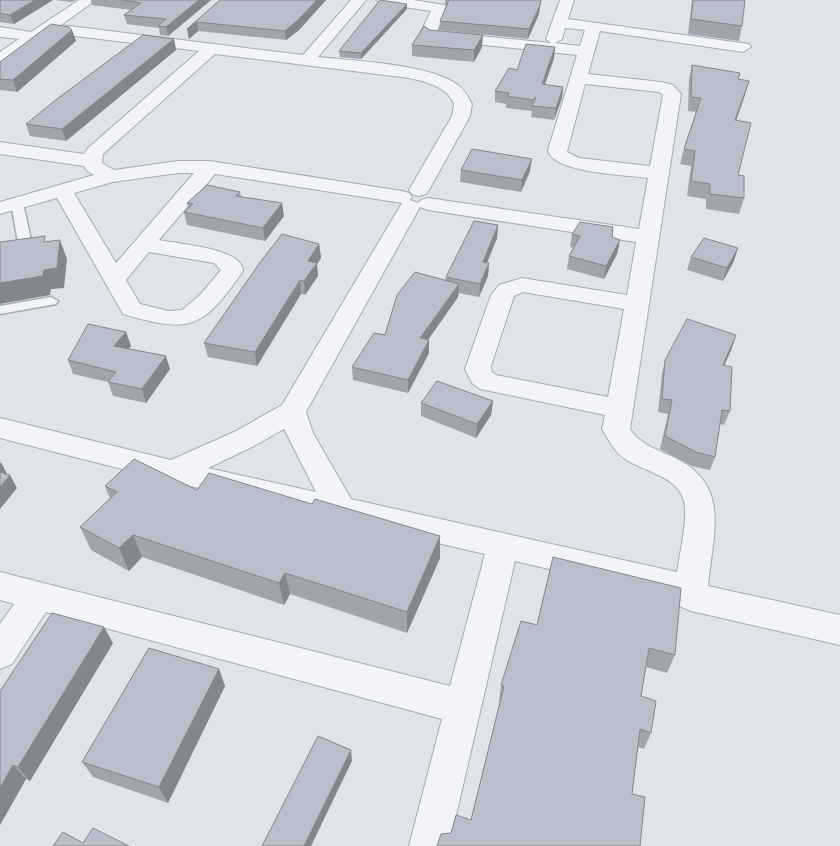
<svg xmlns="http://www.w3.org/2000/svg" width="840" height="846" viewBox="0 0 840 846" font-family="'Open Sans',sans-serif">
<rect width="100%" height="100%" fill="#e0e3ea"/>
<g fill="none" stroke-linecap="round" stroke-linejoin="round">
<defs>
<path id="service" d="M 17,199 L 23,203 L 34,254 L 27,258 L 20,254 L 11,203 Z
M 51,297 L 58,301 L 56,304 L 0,314 L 0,306 Z"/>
<path id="minor" d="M 79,0 L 96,0 L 61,25 L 303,55 L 351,0 L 366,0 L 318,57 C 355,61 430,64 458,85 C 465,90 468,97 472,104 L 470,116 L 429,190 L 426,194 L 419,196 L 412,194 L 409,190 L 452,116 L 454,104 C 447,86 426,82 409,78 L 215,54 L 103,154 L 102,163 L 114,170 L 178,161 L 210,161 L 402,191 L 409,193 L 412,197 L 410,200 L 418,203 L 421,200 L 428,198 L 639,229 L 648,178 C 627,175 552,173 548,150 L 577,55 L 430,39 L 421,32 L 431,11 L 383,4 L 376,0 L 413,0 L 445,5 L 447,8 L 437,31 L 439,32 L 551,43 L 546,39 L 560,0 L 574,0 L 568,19 L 749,44 L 751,47 L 743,52 L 600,31 L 588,74 L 661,82 L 673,85 L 681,94 L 630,429 C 639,443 655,449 671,456 C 732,483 713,532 708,586 L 840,615 L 840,645 L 691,611 L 667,601 L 660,595 L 515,561 L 449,846 L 409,846 L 442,719 L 46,612 L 12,664 L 0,669 L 0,624 L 14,604 L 0,600 L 0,572 L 450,686 L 485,554 L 173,482 L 0,438 L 0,418 L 171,460 L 234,432 L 282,405 L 402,203 L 215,174 L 159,240 C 177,244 243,248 243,271 C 203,329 190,334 123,314 L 57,198 L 0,214 L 0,202 L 94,175 L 87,171 L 84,166 L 0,154 L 0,142 L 84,154 L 88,148 L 199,51 L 50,33 L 6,62 L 0,64 L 0,52 L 19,39 L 0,37 L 0,27 L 31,32 ZM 565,28 L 585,30 L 580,46 L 555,43 L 562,39 ZM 585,84 L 659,92 L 663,95 L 650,166 L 579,158 L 567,152 ZM 178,173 L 194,173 L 116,263 L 74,193 L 113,182 ZM 420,207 L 428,210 L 636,242 L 627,295 L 522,278 L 499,285 L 491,295 L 465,369 L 472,383 L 480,389 L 605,415 L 602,429 C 609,440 614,452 625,459 C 646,473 683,477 685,507 C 686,528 680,552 677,572 L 351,499 L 313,433 L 306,412 ZM 149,252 L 214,263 L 221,270 L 200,295 L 182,310 L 168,311 L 140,304 L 126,280 ZM 523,292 L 624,309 L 608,397 L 496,375 L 492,372 L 491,366 L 514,296 ZM 284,429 L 316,492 L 208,468 L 254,446 Z"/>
</defs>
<use href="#service" stroke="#a5aab5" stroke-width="3"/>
<use href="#minor" stroke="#a5aab5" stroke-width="2"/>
<use href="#service" fill="#f3f4f8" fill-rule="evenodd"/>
<use href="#minor" fill="#f3f4f8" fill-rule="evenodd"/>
</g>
<path fill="#9fa4ae" d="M 0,0 L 53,0 L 14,24 L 0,22 Z
M 55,0 L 76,0 L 72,2 Z
M 91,0 L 211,0 L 168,36 L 160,35 L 159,28 L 127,24 L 124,15 L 131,10 L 92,5 Z
M 220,0 L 326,0 L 299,30 L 286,40 L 198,31 L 189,39 L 187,29 Z
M 445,0 L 541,0 L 539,14 L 528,39 L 439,30 L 440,21 L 446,5 L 445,3 Z
M 692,0 L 745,0 L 742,26 L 739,41 L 688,34 Z
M 407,9 L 361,59 L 340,57 L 339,51 Z
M 72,30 L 76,41 L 17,92 L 0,90 L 0,62 Z
M 430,30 L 482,47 L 474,62 L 412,56 L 412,45 Z
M 174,39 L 176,50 L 66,141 L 30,136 L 26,124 Z
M 555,47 L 554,58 L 545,85 L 563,87 L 562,98 L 554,120 L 531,117 L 532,111 L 506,108 L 506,104 L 495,102 L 495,91 L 517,70 Z
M 692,65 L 739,79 L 745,95 L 736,120 L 738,175 L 744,198 L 739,214 L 706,209 L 706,199 L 687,196 L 691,166 L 680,164 L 684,149 L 696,112 L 688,111 L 689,79 Z
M 461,170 L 530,171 L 521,192 L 460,182 Z
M 240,192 L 241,196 L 284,216 L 265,241 L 187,225 L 184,212 L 188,208 L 187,203 Z
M 498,225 L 497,238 L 487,263 L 489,263 L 488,276 L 479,297 L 459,293 L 458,297 L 428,340 L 429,353 L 408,393 L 353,380 L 352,367 L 385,335 L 445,280 L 446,277 Z
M 572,234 L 612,237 L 620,240 L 617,254 L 604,279 L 567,269 L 569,256 L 573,248 L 570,247 Z
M 319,244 L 321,258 L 317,264 L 318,276 L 305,295 L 301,294 L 257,366 L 208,357 L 204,343 Z
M 691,257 L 734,261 L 723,281 L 687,270 Z
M 126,332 L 131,346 L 128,349 L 170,369 L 146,403 L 113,396 L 108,382 L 73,374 L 68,360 Z
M 732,348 L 724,366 L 730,411 L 724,425 L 720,424 L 715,457 L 710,470 L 692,466 L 660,449 L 668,414 L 658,412 L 662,374 L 665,360 Z
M 493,401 L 491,415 L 476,438 L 421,416 L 421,403 Z
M 105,486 L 197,490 L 440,558 L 407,633 L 290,594 L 284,605 L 142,557 L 129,571 L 91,550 L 80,527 L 110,499 Z
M 553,557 L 675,655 L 667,673 L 646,667 L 641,696 L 651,733 L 644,749 L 638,747 L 632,794 L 451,833 L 471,820 L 500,702 L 499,702 L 501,685 L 537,625 Z
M 113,643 L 30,781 L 26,779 L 0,825 L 0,691 Z
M 219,669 L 225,686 L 168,803 L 93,777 L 82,762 Z"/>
<path fill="#82868d" d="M 35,0 L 53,0 L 14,24 L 10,15 Z
M 199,0 L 211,0 L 168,36 L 166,27 Z
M 317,0 L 326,0 L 299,30 L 286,40 L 285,31 Z
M 541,0 L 539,14 L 528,39 L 529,29 Z
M 407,4 L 407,9 L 361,59 L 361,53 Z
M 197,22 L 198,31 L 189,39 L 187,29 Z
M 72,30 L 76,41 L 17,92 L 13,80 Z
M 483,35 L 482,47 L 474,62 L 474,50 Z
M 174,39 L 176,50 L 66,141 L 62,129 Z
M 555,47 L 554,58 L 541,95 L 542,84 Z
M 749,81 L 745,95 L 731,135 L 735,120 Z
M 563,87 L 562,98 L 554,120 L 556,108 Z
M 532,159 L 530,171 L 521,192 L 522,180 Z
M 282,203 L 284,216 L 265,241 L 263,228 Z
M 498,225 L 497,238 L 482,275 L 483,262 Z
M 60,240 L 67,259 L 64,288 L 51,289 L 50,295 L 0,304 L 0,283 L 44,270 Z
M 620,240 L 617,254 L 604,279 L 606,266 Z
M 319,244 L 321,258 L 317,264 L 318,276 L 305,295 L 304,281 L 308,261 Z
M 738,248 L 734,261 L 723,281 L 727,268 Z
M 489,263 L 488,276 L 479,297 L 480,284 Z
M 300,280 L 301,294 L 257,366 L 255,352 Z
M 459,284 L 458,297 L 420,351 L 420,338 Z
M 126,332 L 131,346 L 119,359 L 114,346 Z
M 736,335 L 732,348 L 718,379 L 723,365 Z
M 429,340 L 429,353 L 408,393 L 408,380 Z
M 166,356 L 170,369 L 146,403 L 142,389 Z
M 493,401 L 491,415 L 476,438 L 477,424 Z
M 1,462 L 8,476 L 0,482 L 0,464 Z
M 10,475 L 17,488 L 0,509 L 0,487 Z
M 133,535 L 142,557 L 129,571 L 119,548 Z
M 440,536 L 440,558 L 407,633 L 407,612 Z
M 285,573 L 290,594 L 284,605 L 279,583 Z
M 104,627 L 113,643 L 30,781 L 18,767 Z
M 219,669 L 225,686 L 168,803 L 159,787 Z
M 351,750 L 352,761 L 311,846 L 304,846 Z
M 13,765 L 26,779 L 0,825 L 0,788 Z"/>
<path fill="#b9bfca" stroke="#82868d" d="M 0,0 L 35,0 L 10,15 L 0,13 Z
M 122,0 L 199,0 L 166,27 L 158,26 L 166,19 L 124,15 L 141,3 Z
M 220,0 L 317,0 L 298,20 L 285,31 L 197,22 L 187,29 Z
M 380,0 L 407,4 L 361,53 L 339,51 Z
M 449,0 L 541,0 L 540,5 L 529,29 L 440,21 Z
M 693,0 L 745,0 L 742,26 L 691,19 Z
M 51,24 L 69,27 L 72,30 L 13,80 L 0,79 L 0,62 Z
M 424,26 L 430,30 L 483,35 L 474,50 L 412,45 Z
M 143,35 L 174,39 L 62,129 L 26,124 L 57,99 Z
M 526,44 L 555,47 L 542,84 L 563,87 L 556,108 L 532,106 L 536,97 L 533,100 L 507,96 L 509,93 L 495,91 L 509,68 L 517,70 Z
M 692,65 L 740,73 L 738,79 L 749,81 L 735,120 L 751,123 L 738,175 L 744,176 L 744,198 L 710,194 L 710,184 L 691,181 L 695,151 L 684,149 L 701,98 L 691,97 Z
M 472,149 L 532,159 L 522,180 L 461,170 Z
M 207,185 L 240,192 L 236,196 L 282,203 L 263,228 L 184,212 L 193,204 L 187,203 Z
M 474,221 L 498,225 L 483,262 L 489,263 L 480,284 L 446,277 Z
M 580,222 L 613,227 L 612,237 L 620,240 L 606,266 L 569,256 L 580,236 L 572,234 Z
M 282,234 L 319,244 L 308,261 L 317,263 L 304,281 L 300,280 L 255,352 L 204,343 L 261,261 Z
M 45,236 L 44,242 L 60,240 L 57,268 L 44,270 L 43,276 L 0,283 L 0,242 Z
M 704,238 L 738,248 L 727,268 L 691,257 Z
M 415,272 L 459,284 L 420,338 L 429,340 L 408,380 L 352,367 L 374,333 L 385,335 L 397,295 Z
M 687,319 L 736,335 L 723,365 L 732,367 L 730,411 L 722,410 L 715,457 L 696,452 L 665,436 L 672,400 L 662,399 L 665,360 Z
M 88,324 L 126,332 L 114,346 L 166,356 L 142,389 L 108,382 L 116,372 L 68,360 Z
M 437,381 L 493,401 L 477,424 L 421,403 Z
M 134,459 L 197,490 L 209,473 L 312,504 L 315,499 L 440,536 L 407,612 L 285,573 L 279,583 L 133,535 L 119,548 L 80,527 L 117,492 L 105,486 Z
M 0,472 L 10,475 L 0,487 Z
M 553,557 L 681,588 L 675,655 L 649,648 L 641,696 L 656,701 L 651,733 L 640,729 L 632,794 L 645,797 L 640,846 L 437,846 L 441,834 L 451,833 L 456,815 L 471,820 L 504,686 L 501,685 L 521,621 L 537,625 Z
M 52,613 L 104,627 L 18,767 L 13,765 L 0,788 L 0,691 Z
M 149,648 L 219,669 L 159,787 L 82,762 Z
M 318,736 L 351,750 L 304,846 L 262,846 Z
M 93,828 L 129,846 L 53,846 L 63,832 L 83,843 Z"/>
</svg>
